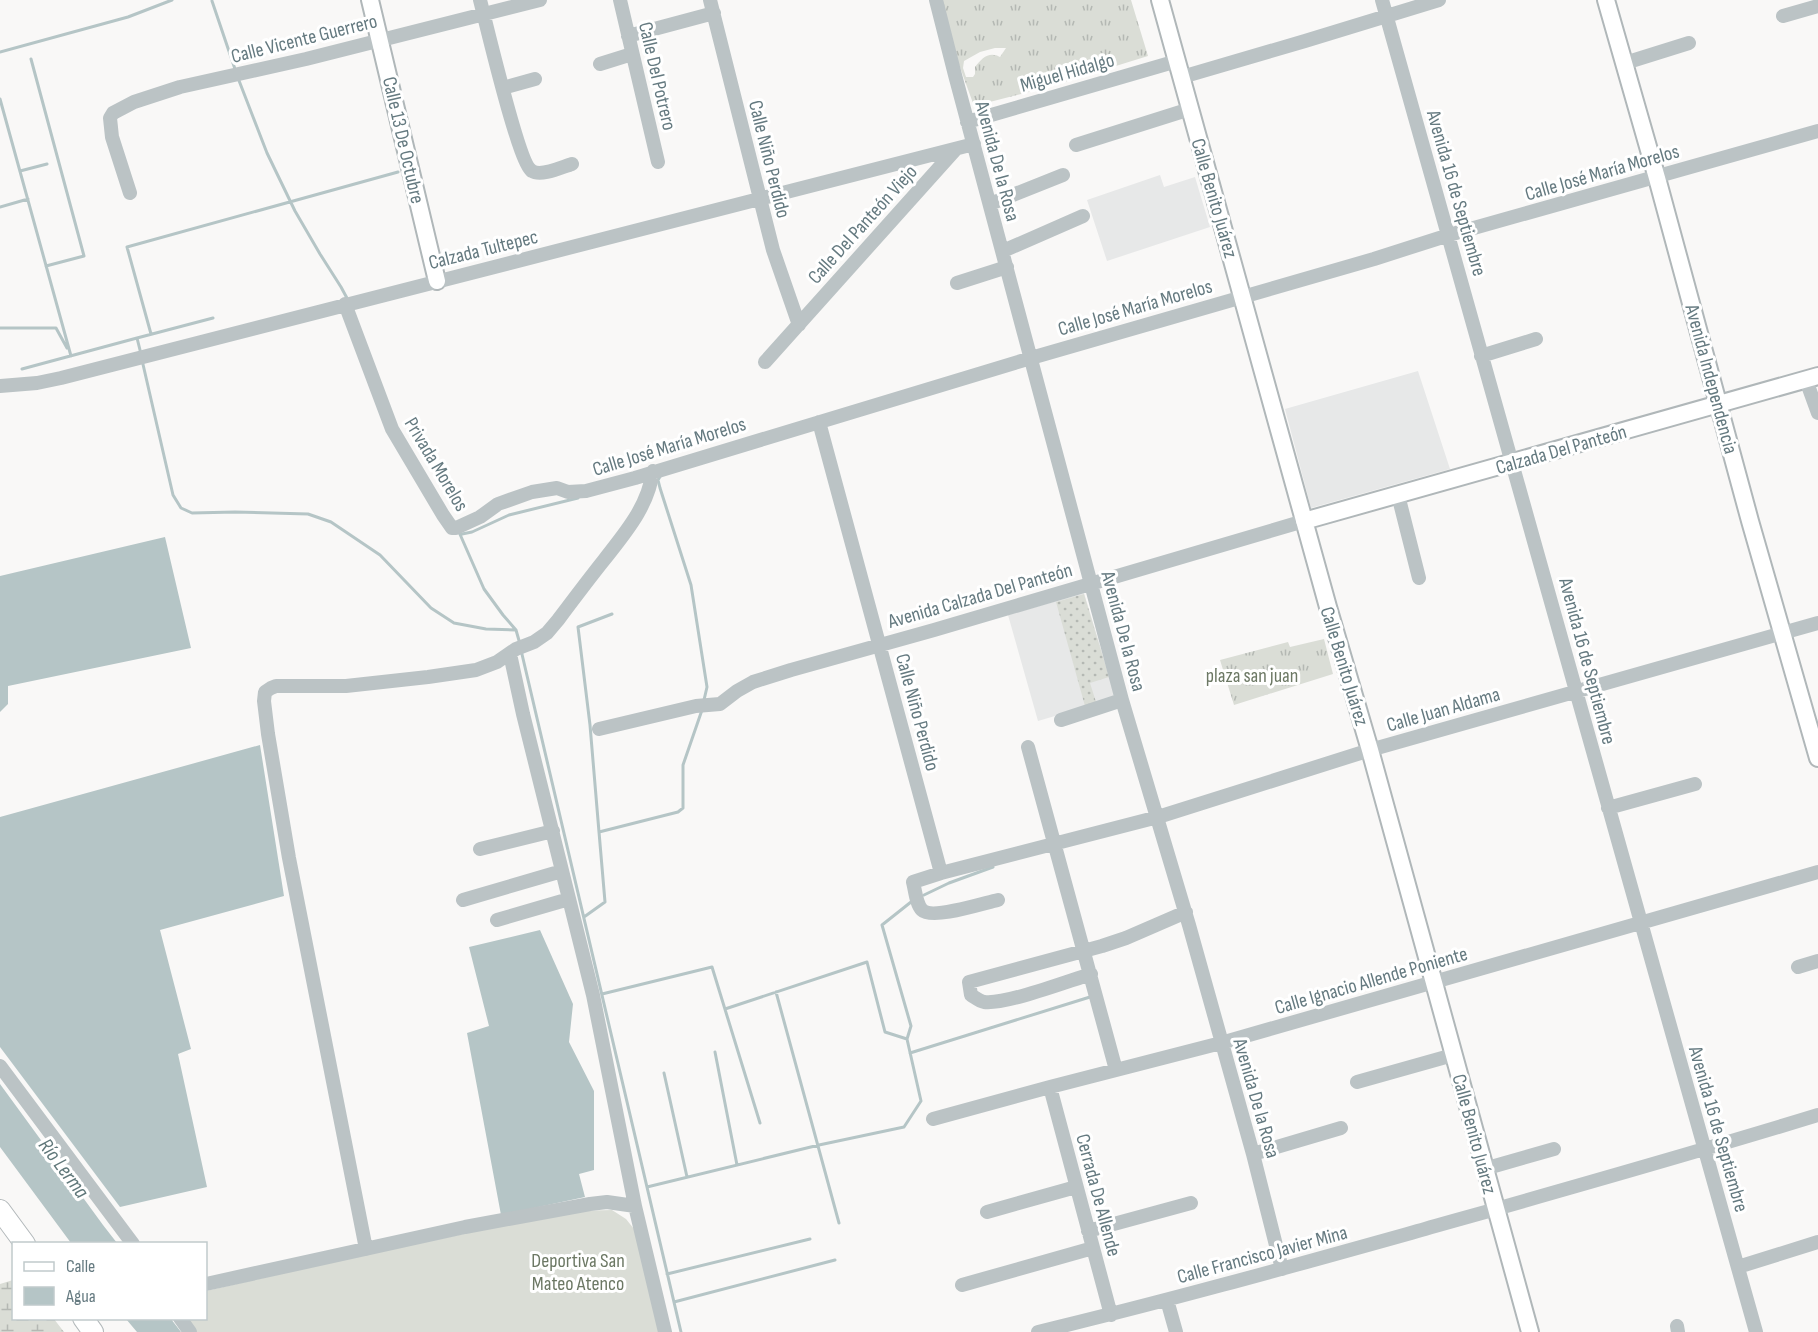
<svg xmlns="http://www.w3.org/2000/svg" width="1818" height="1332" viewBox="0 0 1818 1332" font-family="'Sofia Sans Condensed',sans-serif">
<defs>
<pattern id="grass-tufts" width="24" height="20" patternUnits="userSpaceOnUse" patternTransform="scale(1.5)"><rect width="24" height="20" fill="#daddd6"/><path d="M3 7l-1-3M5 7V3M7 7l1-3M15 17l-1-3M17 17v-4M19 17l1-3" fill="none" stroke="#b4b8b3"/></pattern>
<pattern id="wetland-marsh" width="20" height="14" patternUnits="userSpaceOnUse" patternTransform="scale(1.5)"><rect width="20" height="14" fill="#daddd6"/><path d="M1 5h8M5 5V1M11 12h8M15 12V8" fill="none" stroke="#b4b8b3"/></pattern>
<pattern id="garden-dots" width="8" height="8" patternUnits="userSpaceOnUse" patternTransform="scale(1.5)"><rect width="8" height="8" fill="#daddd6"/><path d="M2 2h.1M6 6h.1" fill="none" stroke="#b4b8b3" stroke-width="1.8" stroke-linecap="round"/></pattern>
</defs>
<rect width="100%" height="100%" fill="#f9f8f7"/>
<path fill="#e7e8e8" d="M 1160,175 L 1164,187 L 1195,177 L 1210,227 L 1107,261 L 1087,200 Z
M 1418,371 L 1450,469 L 1311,508 L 1285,409 Z
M 1084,593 L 1116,698 L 1038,721 L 1008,615 Z"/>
<path fill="url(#grass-tufts)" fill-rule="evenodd" d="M 942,0 L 1131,0 L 1148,56 L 1045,88 L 974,106 L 957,59 ZM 995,48 L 1006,48 L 1000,57 C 989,51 982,58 975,67 L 975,74 L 973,77 L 966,77 L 963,68 L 964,61 L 980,52 Z
M 1324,639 L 1333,674 L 1234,705 L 1220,660 L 1288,642 L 1290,647 Z"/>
<path fill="url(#wetland-marsh)" d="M 13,1280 L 14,1318 L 54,1319 L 64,1332 L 0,1332 L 0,1284 Z"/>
<path fill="url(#garden-dots)" d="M 1084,594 L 1109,677 L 1090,683 L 1096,702 L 1085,706 L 1056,602 Z"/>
<path fill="#daddd6" d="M 612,1210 L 626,1219 L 638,1234 L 660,1332 L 196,1332 L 186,1319 L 206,1318 L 206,1291 L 372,1253 L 574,1211 Z"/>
<path fill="#b5c5c6" d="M 165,537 L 191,648 L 8,686 L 8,704 L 0,712 L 0,576 Z
M 260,745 L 284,896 L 160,930 L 191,1049 L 178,1054 L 207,1187 L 120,1207 L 0,1047 L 0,817 Z
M 540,930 L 573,1004 L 569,1042 L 594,1091 L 594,1170 L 579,1174 L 585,1197 L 501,1215 L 467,1033 L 489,1026 L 469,947 Z
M 0,1084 L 103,1225 L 117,1243 L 71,1243 L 0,1147 Z
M 126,1319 L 171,1319 L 181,1332 L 137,1332 Z"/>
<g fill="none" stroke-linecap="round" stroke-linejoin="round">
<path stroke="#b5c5c6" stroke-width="3" d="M 212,1 L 236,72
M 0,52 L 128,17 L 172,0
M 31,59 L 84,256 L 46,266
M 238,78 L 267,153 L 295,211 L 320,254 L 341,287 L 348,300
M 0,99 L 71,356
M 20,171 L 47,164
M 0,207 L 28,199
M 0,328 L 56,328 L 67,348
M 151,334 L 127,247 L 398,172
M 137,338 L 213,318
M 142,360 L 173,495 L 181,508 L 192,513 L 235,512 L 308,514 L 331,522 L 380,555 L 431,608 L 454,623 L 486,629 L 516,630
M 22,369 L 137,338 L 141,354
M 661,475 L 658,480 L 660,488 L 691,585 L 707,687 L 704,700
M 459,532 L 484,589 L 503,615 L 516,630 L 520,644
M 462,534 L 472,532 L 509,515 L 578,498
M 521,650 L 681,1332
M 599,832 L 590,725 L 578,627 L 612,614
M 924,895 L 949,883 L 993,867
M 584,917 L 605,902 L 599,832 L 678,812 L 683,808 L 683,765 L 702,710
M 776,992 L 839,1223
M 602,994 L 712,967 L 760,1123
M 725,1009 L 867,962 L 885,1032 L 907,1039
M 715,1052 L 737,1165
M 910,1053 L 1090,997
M 664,1073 L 687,1177
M 647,1187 L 819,1145 L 904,1127 L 921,1101 L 907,1039 L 911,1026 L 882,925 L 911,902
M 667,1274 L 810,1239
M 674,1302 L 835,1260"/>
<defs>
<path id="major" d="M 370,0 L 437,281
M 1160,0 L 1328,607 L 1370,750 L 1530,1332
M 1606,0 L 1657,178 L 1750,521 L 1818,758
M 1304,521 L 1818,376"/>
<path id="highway" d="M 0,1210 L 25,1244
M 83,1318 L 93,1332"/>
</defs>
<use href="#major" stroke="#b0b7b9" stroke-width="20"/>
<use href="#highway" stroke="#b2b8ba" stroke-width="22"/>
<path stroke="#bbc3c5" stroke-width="14" d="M 480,0 C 486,23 519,164 532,171 C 541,177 562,167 572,164
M 620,0 L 658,162
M 710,0 L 773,250 L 799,325
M 936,0 L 955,75 L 1122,700 L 1189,925 L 1253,1154 L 1282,1269
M 1382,0 L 1756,1332
M 1783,16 L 1818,6
M 628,36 L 714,13
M 1625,63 L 1689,43
M 600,64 L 632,54
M 1182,77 L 1305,41 L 1439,0
M 503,88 L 535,79
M 967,122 L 1177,61
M 1076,145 L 1190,109
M 130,193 L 112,137 L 110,118 L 113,113 L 134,102 L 180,87 L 306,59 L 540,0
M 990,204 L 1063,175
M 1003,251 L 1083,216
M 957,283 L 1007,267
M 345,304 L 392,429 L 443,515 L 452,528 L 456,528 L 480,517 L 498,504 L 532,492 L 557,488 L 568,492 L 586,491 L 635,478 L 1031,358 L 1374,259 L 1449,235 L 1818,131
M 1481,356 L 1536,339
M 765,362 L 955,150
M 1806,380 L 1818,413
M 0,386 L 37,383 L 61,378 L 974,144
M 819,422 L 941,873
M 1398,495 L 1419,578
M 510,654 L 523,714 L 593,995 L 635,1206
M 1061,720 L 1122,700
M 599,729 L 696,706 L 720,704 L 737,691 L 753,682 L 791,670 L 934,630 L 1304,521
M 1028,747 L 1116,1070
M 1608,808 L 1695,784
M 480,849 L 553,831
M 463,900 L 562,871
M 998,900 C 984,903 932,920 922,910 C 916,904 915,889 913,882 L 941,873 L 1158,817 L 1370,750 L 1818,623
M 497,920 L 569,899
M 1798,967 L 1818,961
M 1091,974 C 1068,981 1005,1005 984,1002 C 979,1001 976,998 971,995 L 969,982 L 1102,946 L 1126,938 L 1186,912
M 0,1066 L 133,1244
M 1357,1082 L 1453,1055
M 1050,1087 L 1111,1315
M 933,1119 L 1050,1087 L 1221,1043 L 1818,872
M 1253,1154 L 1341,1128
M 1484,1169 L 1554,1149
M 987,1212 L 1076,1187
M 1088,1231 L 1191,1203
M 366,1249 L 289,858 L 268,734 L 264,701 L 265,692 L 271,688 L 276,686 L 346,686 L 428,677 L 476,670 L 497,662 L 516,649 L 534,642 L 547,633 L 558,620 C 573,600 588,580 604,560 C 625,533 648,507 653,471
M 1738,1267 L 1818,1242
M 206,1284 L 465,1227 L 590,1204 L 607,1202 L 635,1206 L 665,1332
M 962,1285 L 1093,1248
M 1167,1300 L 1176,1332
M 180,1318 L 190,1332
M 1677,1326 L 1678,1332
M 1038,1332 C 1168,1301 1296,1265 1425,1229 C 1556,1192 1688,1155 1818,1115"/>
<use href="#major" stroke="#fff" stroke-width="16"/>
<use href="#highway" stroke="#fff" stroke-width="20"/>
</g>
<g text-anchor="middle" stroke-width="6" stroke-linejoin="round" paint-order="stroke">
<g font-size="20" fill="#657a80" stroke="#fff">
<text transform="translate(304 38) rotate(-14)" y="7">Calle Vicente Guerrero</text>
<text transform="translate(1067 72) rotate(-16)" y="7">Miguel Hidalgo</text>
<text transform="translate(658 76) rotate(77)" y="7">Calle Del Potrero</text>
<text transform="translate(404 140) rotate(77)" y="7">Calle 13 De Octubre</text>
<text transform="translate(770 159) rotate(76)" y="7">Calle Niño Perdido</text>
<text transform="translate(998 161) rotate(75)" y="7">Avenida De la Rosa</text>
<text transform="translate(1602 172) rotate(-16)" y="7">Calle José María Morelos</text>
<text transform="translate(1457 193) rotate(74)" y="7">Avenida 16 de Septiembre</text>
<text transform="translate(1215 198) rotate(74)" y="7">Calle Benito Juárez</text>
<text transform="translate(862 224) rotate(-48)" y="7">Calle Del Panteón Viejo</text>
<text transform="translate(483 249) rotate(-14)" y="7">Calzada Tultepec</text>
<text transform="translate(1135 307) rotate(-16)" y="7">Calle José María Morelos</text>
<text transform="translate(1712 379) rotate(75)" y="7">Avenida Independencia</text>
<text transform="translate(669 446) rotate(-17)" y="7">Calle José María Morelos</text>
<text transform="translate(1561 449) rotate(-16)" y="7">Calzada Del Panteón</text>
<text transform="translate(437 464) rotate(59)" y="7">Privada Morelos</text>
<text transform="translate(980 595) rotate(-16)" y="7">Avenida Calzada Del Panteón</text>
<text transform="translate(1124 631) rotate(75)" y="7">Avenida De la Rosa</text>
<text transform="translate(1588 661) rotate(75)" y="7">Avenida 16 de Septiembre</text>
<text transform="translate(1345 666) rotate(73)" y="7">Calle Benito Juárez</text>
<text transform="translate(1443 709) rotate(-16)" y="7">Calle Juan Aldama</text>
<text transform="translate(918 712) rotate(75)" y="7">Calle Niño Perdido</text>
<text transform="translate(1371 980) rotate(-16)" y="7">Calle Ignacio Allende Poniente</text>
<text transform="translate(1257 1098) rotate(74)" y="7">Avenida De la Rosa</text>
<text transform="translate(1719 1129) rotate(74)" y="7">Avenida 16 de Septiembre</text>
<text transform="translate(1475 1134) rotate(75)" y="7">Calle Benito Juárez</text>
<text transform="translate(1099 1195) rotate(75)" y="7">Cerrada De Allende</text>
<text transform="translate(1262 1254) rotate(-15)" y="7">Calle Francisco Javier Mina</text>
</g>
<g font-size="20" fill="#6c7864" stroke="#fff">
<text x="1252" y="682">plaza san juan</text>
<text x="578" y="1267">Deportiva San<tspan x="578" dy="23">Mateo Atenco</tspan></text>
</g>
<g font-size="21" font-style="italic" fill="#60787a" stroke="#fff">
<text transform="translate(64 1168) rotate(53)" y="7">Río Lerma</text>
</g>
</g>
<rect x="12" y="1242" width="195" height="78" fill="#ffffff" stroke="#c1cacc" stroke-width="1.5"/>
<rect x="24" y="1262" width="30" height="9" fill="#ffffff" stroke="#c1cacc" stroke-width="1.5"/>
<text x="66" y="1272" font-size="18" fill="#657a80">Calle</text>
<rect x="24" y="1287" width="30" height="18" fill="#b5c5c6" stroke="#c1cacc" stroke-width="1.5"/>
<text x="66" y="1302" font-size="18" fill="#657a80">Agua</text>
</svg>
